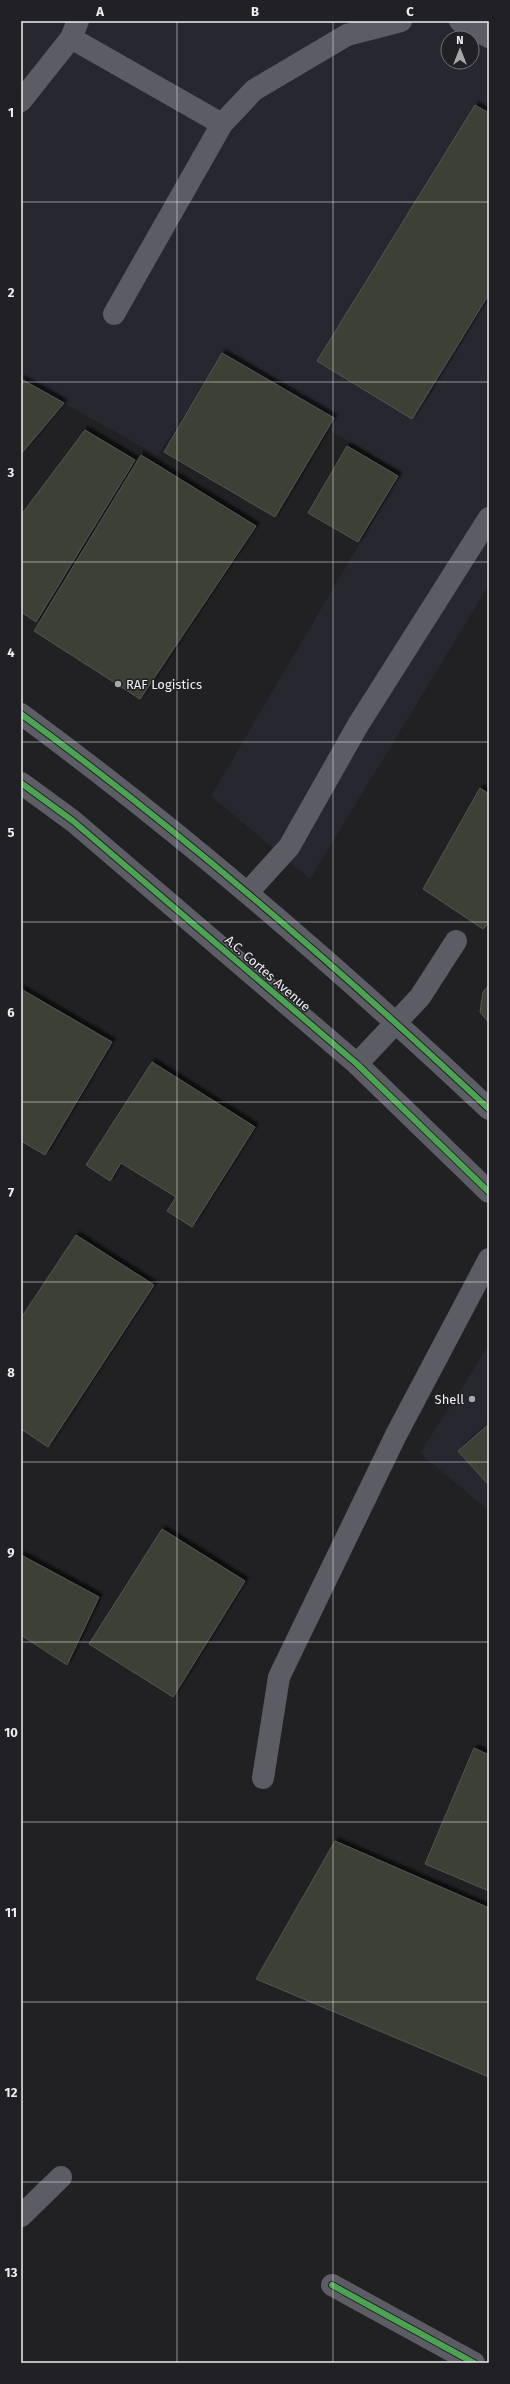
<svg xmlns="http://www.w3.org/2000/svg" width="510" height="2384" viewBox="0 0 510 2384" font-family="'Fira Sans',sans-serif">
<defs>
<filter id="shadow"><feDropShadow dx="3.5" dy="-3.5" stdDeviation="1" flood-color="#0009"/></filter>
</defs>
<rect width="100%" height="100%" fill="#212124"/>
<path fill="#272730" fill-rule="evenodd" d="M 21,21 L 489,21 L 489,585 L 310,879 L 211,796 L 401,473 L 217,362 L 158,456 L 21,379 ZM 448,38 L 472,38 L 472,62 L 448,62 Z
M 489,1345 L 489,1511 L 420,1453 Z"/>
<path fill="#3c4134" stroke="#545555" filter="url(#shadow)" d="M 475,105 L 489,113 L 489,294 L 412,419 L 317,361 Z
M 222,353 L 334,418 L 275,517 L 164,452 Z
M 21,379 L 64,403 L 21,454 Z
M 85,430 L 135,460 L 36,622 L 21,612 L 21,515 Z
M 347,446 L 398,476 L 358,542 L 308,513 Z
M 141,455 L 256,526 L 140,699 L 34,631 Z
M 480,788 L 489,794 L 489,923 L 483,929 L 423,889 Z
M 489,985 L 489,1023 L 480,1012 L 483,992 Z
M 21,989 L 112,1042 L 45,1155 L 21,1141 Z
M 152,1062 L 255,1127 L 192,1227 L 167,1211 L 176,1197 L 121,1163 L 110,1181 L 86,1165 Z
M 76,1235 L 154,1285 L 48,1447 L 21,1429 L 21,1318 Z
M 489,1424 L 489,1481 L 487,1483 L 458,1451 Z
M 162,1529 L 245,1581 L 173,1697 L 89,1644 Z
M 21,1555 L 99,1597 L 67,1665 L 21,1635 Z
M 474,1748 L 489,1755 L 489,1891 L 425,1864 Z
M 335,1841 L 489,1908 L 489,2077 L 256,1979 Z"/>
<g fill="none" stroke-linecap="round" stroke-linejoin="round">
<path stroke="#5c5c65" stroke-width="22" d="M 460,21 L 489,37
M 71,38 L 222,124
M 21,101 L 71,38 L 78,21
M 114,314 L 222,124 L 254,90 L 347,35 L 401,21
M 248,892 L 289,847 L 358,725 L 489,518
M 357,1064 L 420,997 L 456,941
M 263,1778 L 279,1677 L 396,1435 L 489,1259
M 21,2216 L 61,2177
M 332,2285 L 474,2363"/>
<path stroke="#5d5d66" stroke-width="22" d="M 21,714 C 186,835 340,969 489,1109
M 21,783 L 73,821 L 357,1064 L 489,1192"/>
<defs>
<path id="cycleway" d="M 21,714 C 186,835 340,969 489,1109
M 21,783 L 73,821 L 357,1064 L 489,1192
M 332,2285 L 474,2363"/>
</defs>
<use href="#cycleway" stroke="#202025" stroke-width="8"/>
<use href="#cycleway" stroke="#4ca352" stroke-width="6"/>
</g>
<path fill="none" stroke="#efeff2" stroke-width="1" stroke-opacity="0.55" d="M 177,21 L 177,2363M 333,21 L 333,2363M 21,202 L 489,202M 21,382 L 489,382M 21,562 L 489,562M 21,742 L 489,742M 21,922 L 489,922M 21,1102 L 489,1102M 21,1282 L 489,1282M 21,1462 L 489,1462M 21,1642 L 489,1642M 21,1822 L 489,1822M 21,2002 L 489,2002M 21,2182 L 489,2182"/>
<g fill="#a7a7aa" stroke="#202025" stroke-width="1.5">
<circle cx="118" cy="684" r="4"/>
<circle cx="472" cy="1399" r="4"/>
</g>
<g text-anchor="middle" stroke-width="3" stroke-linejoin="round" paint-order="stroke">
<g font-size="13" fill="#efeff2" stroke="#202025" text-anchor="start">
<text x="126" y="689">RAF Logistics</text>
<text x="464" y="1404" text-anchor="end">Shell</text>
</g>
<g font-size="13" fill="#efeff2" stroke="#202025">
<text transform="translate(268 973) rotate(41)" y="5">A.C. Cortes Avenue</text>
</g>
</g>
<rect width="510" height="2384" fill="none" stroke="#202025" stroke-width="44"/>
<g transform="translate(460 50)"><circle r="19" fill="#202025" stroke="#737377"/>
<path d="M0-3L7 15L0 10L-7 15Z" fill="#a7a7aa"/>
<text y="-6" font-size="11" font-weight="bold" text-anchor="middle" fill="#efeff2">N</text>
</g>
<rect x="22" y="22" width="466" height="2340" fill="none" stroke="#efeff2" stroke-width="1.5"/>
<g font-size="13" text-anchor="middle" font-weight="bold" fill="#efeff2">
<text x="100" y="16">A</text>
<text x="255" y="16">B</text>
<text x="410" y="16">C</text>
<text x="11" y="117">1</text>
<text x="11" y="297">2</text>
<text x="11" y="477">3</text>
<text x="11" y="657">4</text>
<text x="11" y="837">5</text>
<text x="11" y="1017">6</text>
<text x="11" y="1197">7</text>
<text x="11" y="1377">8</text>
<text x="11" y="1557">9</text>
<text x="11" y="1737">10</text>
<text x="11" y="1917">11</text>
<text x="11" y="2097">12</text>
<text x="11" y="2277">13</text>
</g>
</svg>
